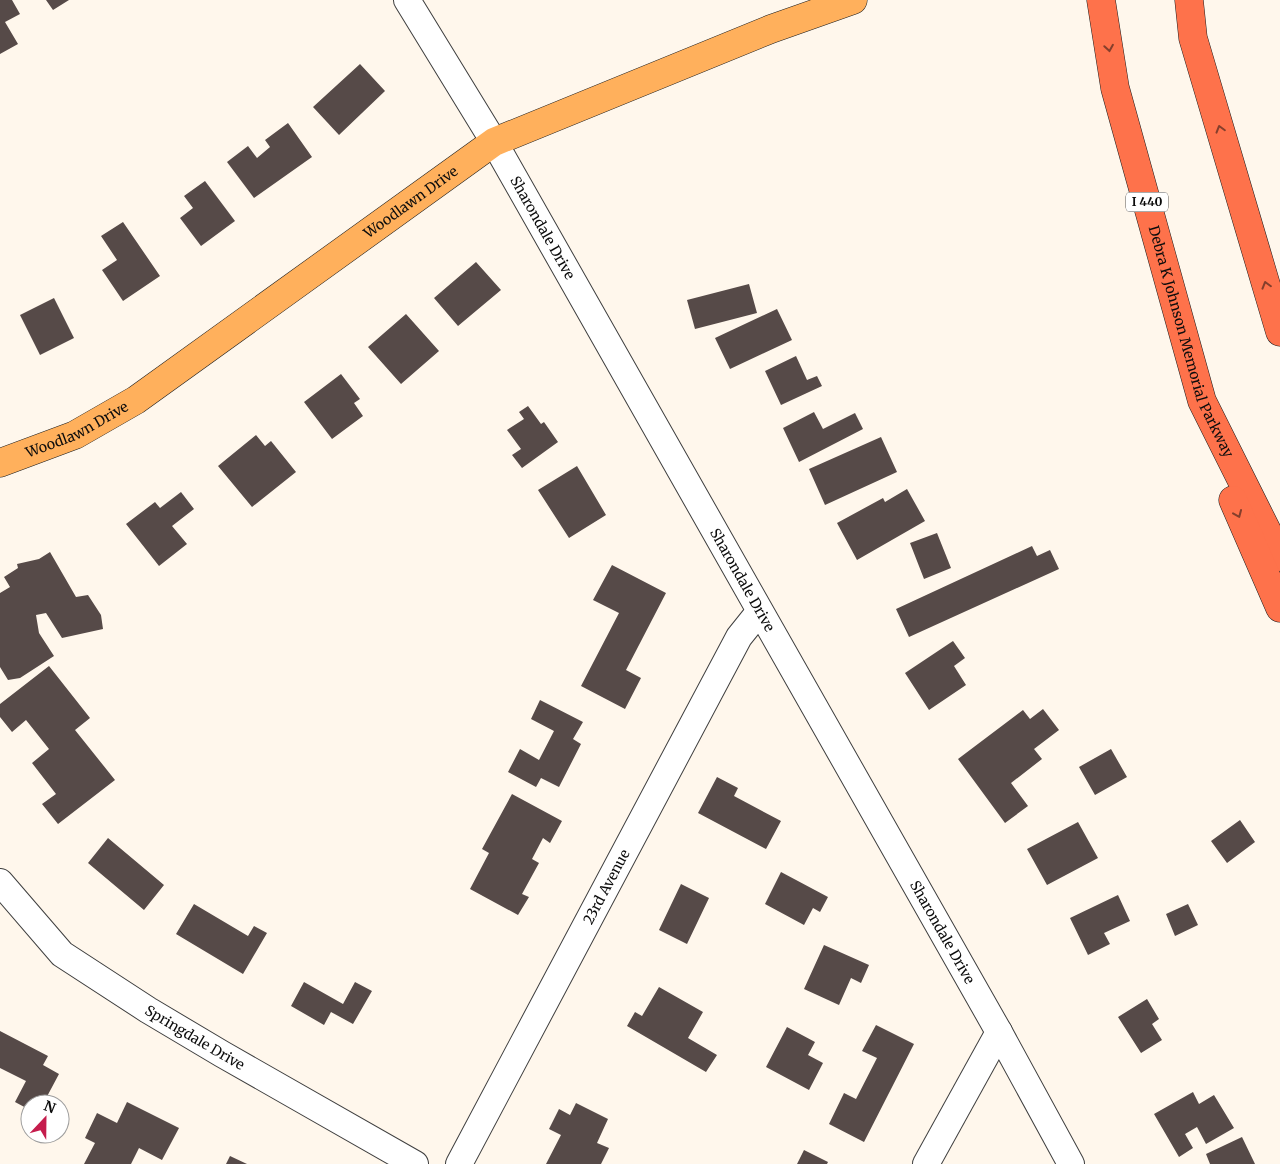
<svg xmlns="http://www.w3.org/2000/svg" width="1280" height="1164" viewBox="0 0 1280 1164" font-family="Merriweather,serif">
<rect width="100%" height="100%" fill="#fff7ec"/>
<path fill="#564a48" d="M 0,0 L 12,0 L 20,14 L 5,22 L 18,44 L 0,54 Z
M 46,0 L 69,0 L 53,10 Z
M 360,64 L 385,91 L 339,135 L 313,107 Z
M 288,123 L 312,157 L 254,198 L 227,162 L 248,146 L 257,158 L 270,147 L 265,140 Z
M 205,181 L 235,221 L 201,246 L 180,218 L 193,208 L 184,196 Z
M 123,222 L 160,276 L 123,301 L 102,270 L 117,260 L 101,236 Z
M 476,262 L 501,290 L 458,326 L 434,298 Z
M 749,284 L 757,313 L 695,329 L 687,300 Z
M 54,298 L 74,338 L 40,355 L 20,315 Z
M 777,309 L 792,340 L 730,369 L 715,338 Z
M 406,314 L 439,351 L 401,384 L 368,347 Z
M 796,356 L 807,380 L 817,376 L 822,386 L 781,405 L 765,371 Z
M 341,374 L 360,399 L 354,403 L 363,416 L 332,439 L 304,402 Z
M 528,406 L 541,424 L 544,422 L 558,442 L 522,468 L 512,455 L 521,449 L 507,430 L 524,419 L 519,412 Z
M 814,412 L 823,429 L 855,413 L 863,429 L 799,462 L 783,428 Z
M 256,435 L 265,446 L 271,441 L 296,472 L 252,507 L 218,466 Z
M 881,437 L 897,472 L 825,505 L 809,469 Z
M 577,466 L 606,515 L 569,538 L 538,490 Z
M 907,489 L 925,521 L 857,560 L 837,523 L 883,498 L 885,502 Z
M 181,492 L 194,509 L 172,526 L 187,544 L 159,566 L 126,524 L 155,502 L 160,508 Z
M 937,533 L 951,568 L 924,579 L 910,543 Z
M 1032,546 L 1037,556 L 1050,550 L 1059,569 L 909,637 L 896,609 Z
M 50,552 L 76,597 L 88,595 L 101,615 L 103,629 L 62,638 L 46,613 L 36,615 L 39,633 L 54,656 L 20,678 L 8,680 L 0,667 L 0,593 L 10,587 L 4,577 L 18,568 L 17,564 L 39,559 Z
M 612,565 L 666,593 L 626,670 L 641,678 L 625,709 L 581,686 L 619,613 L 593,600 Z
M 953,641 L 965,658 L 954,666 L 966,685 L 929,710 L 905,673 Z
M 49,666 L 90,718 L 75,730 L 115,780 L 58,824 L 42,804 L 56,794 L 32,763 L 49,749 L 26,720 L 12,732 L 0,717 L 0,704 Z
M 540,700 L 583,722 L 573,739 L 581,744 L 559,787 L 541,778 L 536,787 L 508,772 L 520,749 L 539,760 L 554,731 L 531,719 Z
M 1043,709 L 1059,730 L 1034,749 L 1042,759 L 1011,783 L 1028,806 L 1005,823 L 958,759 L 1023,710 L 1030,719 Z
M 1111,749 L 1127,777 L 1095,795 L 1079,767 Z
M 717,777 L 738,788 L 734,796 L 781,821 L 766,849 L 698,813 Z
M 512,794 L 562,821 L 550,843 L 543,838 L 532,859 L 539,863 L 522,894 L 529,897 L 518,915 L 470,889 L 489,853 L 482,849 Z
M 1240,820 L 1255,842 L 1227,863 L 1211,841 Z
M 1078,822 L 1098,858 L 1047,885 L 1027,849 Z
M 108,838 L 164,885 L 144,910 L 88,863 Z
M 781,872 L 828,897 L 820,912 L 813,908 L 804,925 L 765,904 Z
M 681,884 L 709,898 L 687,944 L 659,930 Z
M 1118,895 L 1130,921 L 1104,933 L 1110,944 L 1088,955 L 1070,918 Z
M 194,904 L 248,936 L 254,926 L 267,933 L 243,974 L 176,934 Z
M 1188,904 L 1198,925 L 1175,936 L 1166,914 Z
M 824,945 L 869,965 L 861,983 L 851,978 L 839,1005 L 804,989 Z
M 304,982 L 343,1004 L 355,982 L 372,991 L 353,1024 L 331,1012 L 324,1025 L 291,1006 Z
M 659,987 L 703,1012 L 688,1038 L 717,1055 L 706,1072 L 627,1026 L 635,1012 L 642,1016 Z
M 1147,999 L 1159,1019 L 1152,1024 L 1162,1040 L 1141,1053 L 1118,1017 Z
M 876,1025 L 914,1044 L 864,1142 L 829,1124 L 844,1093 L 856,1099 L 877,1058 L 862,1051 Z
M 787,1027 L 815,1042 L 808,1055 L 823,1063 L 809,1090 L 766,1067 Z
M 0,1031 L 48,1056 L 43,1065 L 59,1074 L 43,1104 L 30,1104 L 30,1110 L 15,1102 L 26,1081 L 0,1068 Z
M 1193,1092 L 1199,1104 L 1214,1095 L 1234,1128 L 1206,1144 L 1197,1127 L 1185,1134 L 1193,1148 L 1179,1157 L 1154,1114 Z
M 127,1102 L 179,1128 L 162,1160 L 139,1148 L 131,1164 L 84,1164 L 95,1143 L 85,1138 L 97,1113 L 117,1123 Z
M 576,1103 L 608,1119 L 597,1143 L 609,1148 L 601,1164 L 546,1164 L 561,1135 L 549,1129 L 559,1109 L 570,1115 Z
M 1242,1137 L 1255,1164 L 1210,1164 L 1206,1154 Z
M 804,1150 L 828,1162 L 827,1164 L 797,1164 Z
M 230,1156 L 247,1164 L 226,1164 Z"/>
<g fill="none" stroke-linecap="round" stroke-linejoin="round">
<defs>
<g id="minor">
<path id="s1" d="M 407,0 L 494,142 L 999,1032 L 1071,1164"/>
<path id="s2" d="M 0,882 L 62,954 L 148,1010 L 222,1054 L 415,1164"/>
<path id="s3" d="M 459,1164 L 739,637 L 759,612"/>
<path d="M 926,1164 L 999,1032"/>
</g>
<g id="major">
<path id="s4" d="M 0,463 L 75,435 L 136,400 L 494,142 L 771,29 L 853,0"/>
</g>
<g id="highway">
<path id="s5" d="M 1101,0 L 1115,88 L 1202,401 L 1280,557"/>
<path d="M 1189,0 L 1193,38 L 1280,332"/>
<path d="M 1233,500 L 1280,608"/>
</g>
</defs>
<use href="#minor" stroke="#3f3f3f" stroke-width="28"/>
<use href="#major" stroke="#1d1d1d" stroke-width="29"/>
<use href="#highway" stroke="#1d1d1d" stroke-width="29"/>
<use href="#minor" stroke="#fff" stroke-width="26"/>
<use href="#major" stroke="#ffb05c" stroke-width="28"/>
<use href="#highway" stroke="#fe724b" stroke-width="28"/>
</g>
<defs><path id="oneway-chevron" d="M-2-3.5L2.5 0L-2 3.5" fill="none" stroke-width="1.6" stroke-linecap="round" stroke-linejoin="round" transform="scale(1.25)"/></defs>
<g stroke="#853f2c">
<use href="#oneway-chevron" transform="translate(1109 48) rotate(81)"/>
<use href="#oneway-chevron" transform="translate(1220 129) rotate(-106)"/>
<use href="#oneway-chevron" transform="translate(1266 285) rotate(-106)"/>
<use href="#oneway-chevron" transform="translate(1238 514) rotate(67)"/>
</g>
<g text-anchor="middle" stroke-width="5" stroke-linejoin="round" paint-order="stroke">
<rect fill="#fff" stroke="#555" stroke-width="1" x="1126" y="192.5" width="42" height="19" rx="4"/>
<g font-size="12" font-weight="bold" fill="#0c0c0c">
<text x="1147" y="206">I 440</text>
</g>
<g font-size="14" fill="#0c0c0c" stroke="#fff">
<text dy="5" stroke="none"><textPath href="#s4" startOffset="489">Woodlawn Drive</textPath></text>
<text dy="5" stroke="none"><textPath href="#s1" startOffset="265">Sharondale Drive</textPath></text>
<text dy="5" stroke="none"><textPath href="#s5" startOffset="354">Debra K Johnson Memorial Parkway</textPath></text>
<text dy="5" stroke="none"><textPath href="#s4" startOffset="84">Woodlawn Drive</textPath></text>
<text dy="5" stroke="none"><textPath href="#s1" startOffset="670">Sharondale Drive</textPath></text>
<text dy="5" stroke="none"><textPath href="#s3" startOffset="314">23rd Avenue</textPath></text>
<text dy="5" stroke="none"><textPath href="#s1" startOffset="1075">Sharondale Drive</textPath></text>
<text dy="5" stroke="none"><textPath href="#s2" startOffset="252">Springdale Drive</textPath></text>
</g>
</g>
<g transform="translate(45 1119) rotate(22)"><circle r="24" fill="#ffffff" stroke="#9e9e9e"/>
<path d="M0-4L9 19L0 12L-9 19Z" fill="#c51c4c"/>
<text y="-8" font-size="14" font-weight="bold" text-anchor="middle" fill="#0c0c0c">N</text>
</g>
</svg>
